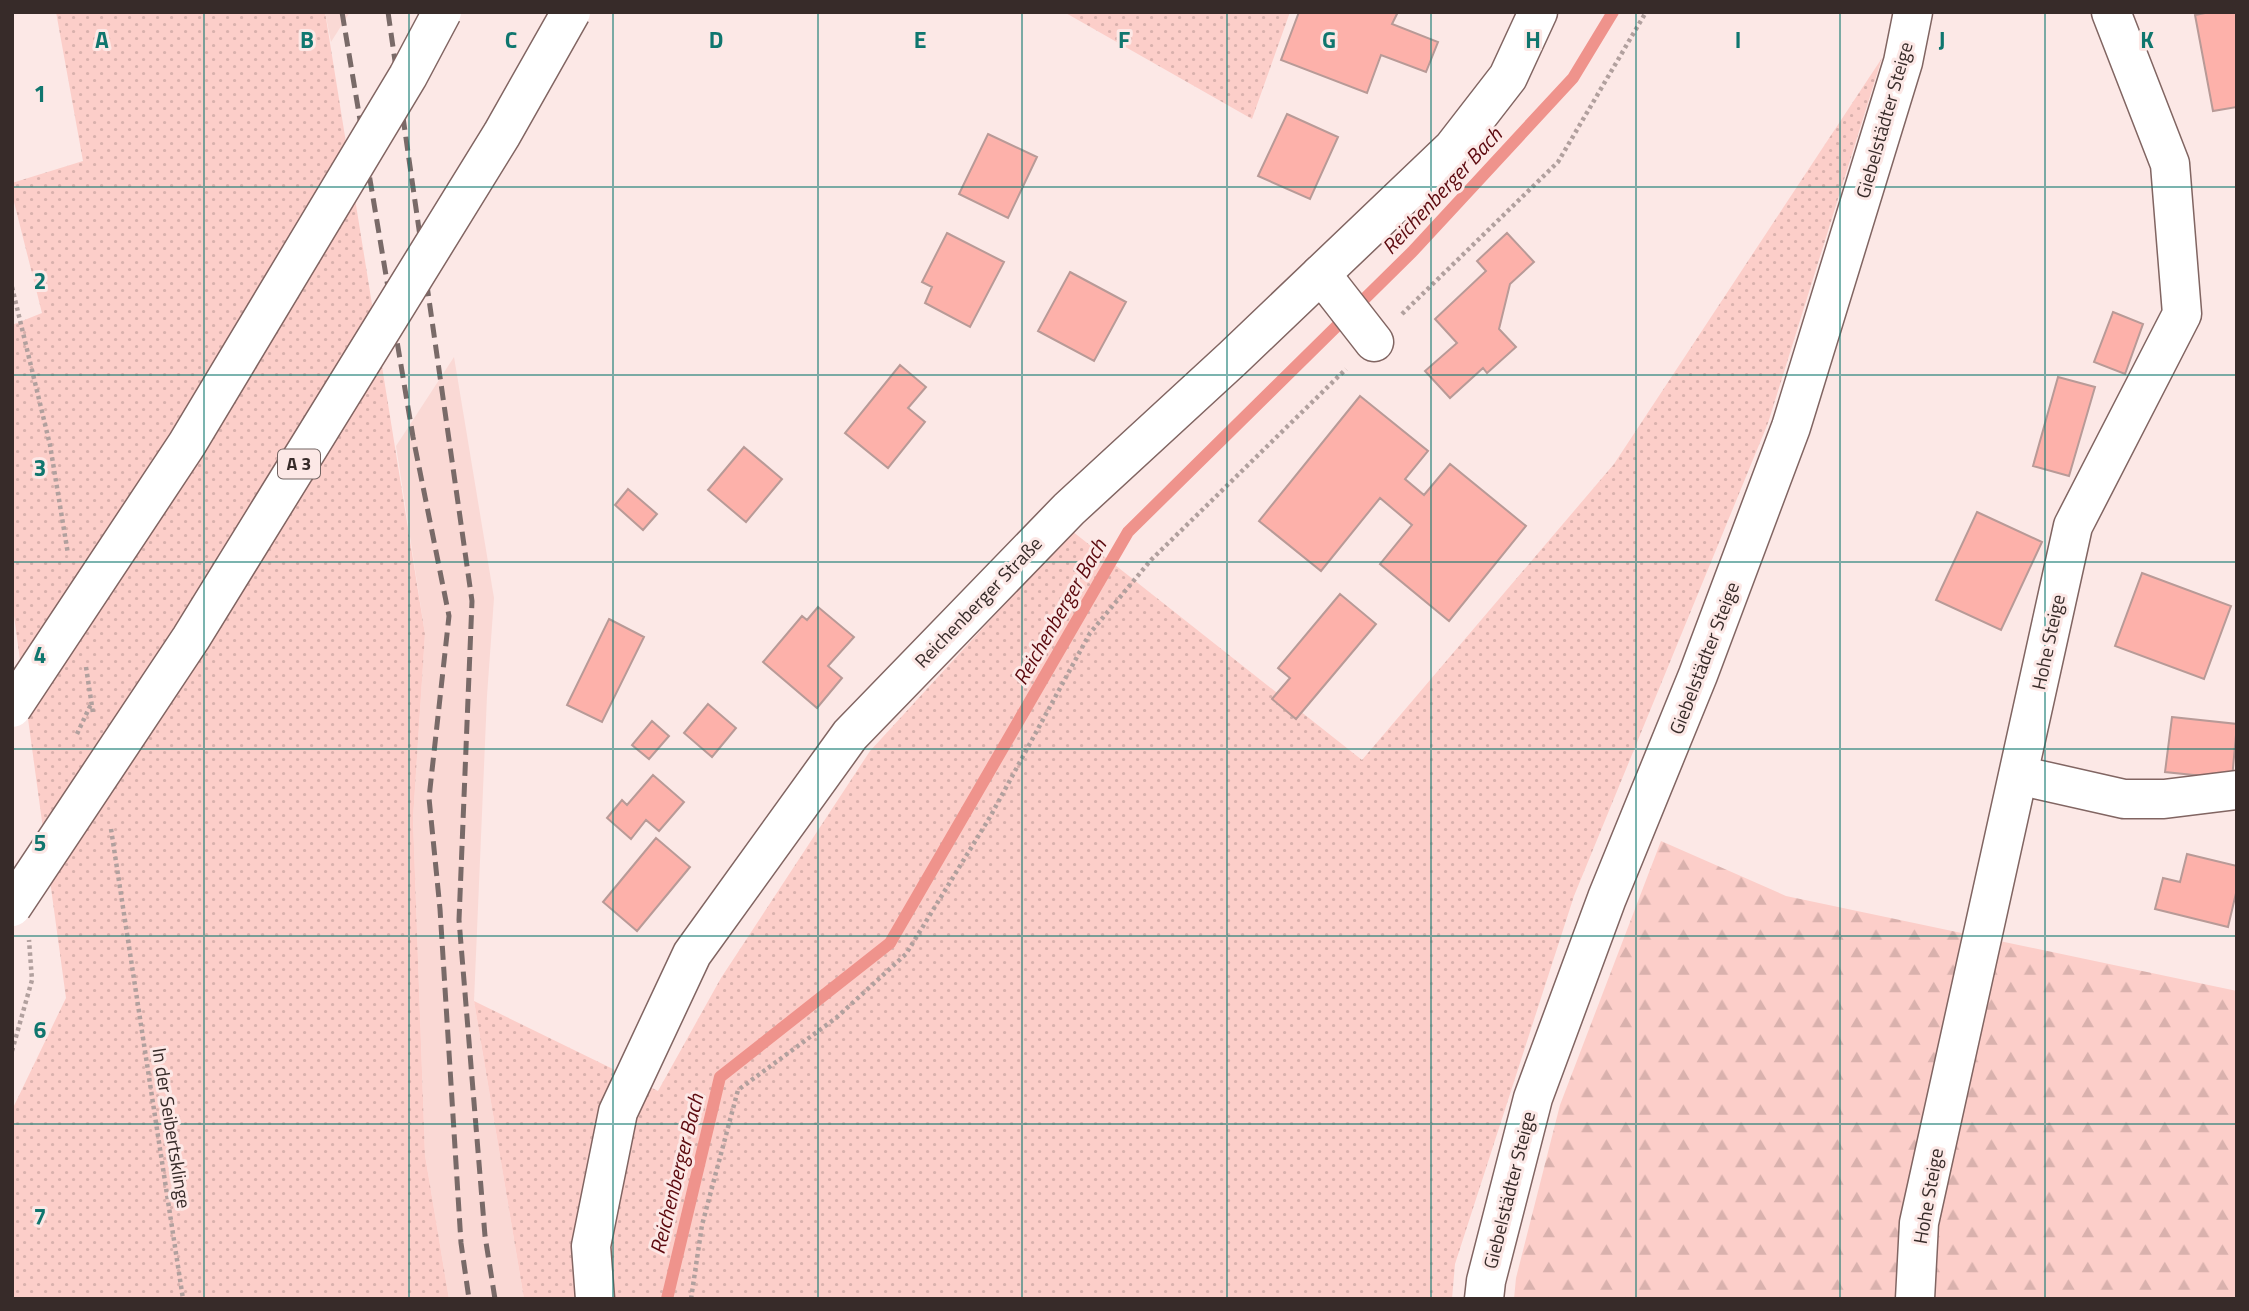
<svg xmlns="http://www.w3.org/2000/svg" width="2249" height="1311" viewBox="0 0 2249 1311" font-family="'Titillium Web',sans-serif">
<defs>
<pattern id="grass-dots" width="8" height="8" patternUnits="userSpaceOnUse" patternTransform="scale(1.75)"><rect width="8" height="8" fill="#fccec9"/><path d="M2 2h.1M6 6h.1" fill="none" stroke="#d9b1ad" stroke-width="1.8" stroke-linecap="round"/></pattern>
<pattern id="forest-firs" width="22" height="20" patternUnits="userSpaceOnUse" patternTransform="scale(1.75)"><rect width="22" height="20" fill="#fccec9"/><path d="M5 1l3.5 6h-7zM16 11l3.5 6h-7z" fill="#d9b1ad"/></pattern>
</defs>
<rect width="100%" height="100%" fill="#fce8e6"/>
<path fill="#fad9d5" d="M 325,12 L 350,12 L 331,42 Z
M 454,357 L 494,598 L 487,696 L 474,1001 L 524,1299 L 449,1299 L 425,1155 L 413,819 L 425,634 L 396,446 Z"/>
<path fill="url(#grass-dots)" d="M 56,12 L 325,12 L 425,634 L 413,819 L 425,1155 L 449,1299 L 12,1299 L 12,1110 L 66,998 L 12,601 L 12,325 L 42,313 L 12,194 L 12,183 L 83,161 Z
M 1064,12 L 1290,12 L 1252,119 Z
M 1882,58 L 1768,423 L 1574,896 L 1455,1264 L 1452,1299 L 524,1299 L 474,1001 L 658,1091 L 721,978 L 870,751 L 1072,531 L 1362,760 L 1614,464 Z"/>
<path fill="url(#forest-firs)" d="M 1661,841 L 1786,896 L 2237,991 L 2237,1299 L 1514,1299 L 1516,1278 L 1560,1105 Z"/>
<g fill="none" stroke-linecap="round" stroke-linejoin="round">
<path stroke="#ef938c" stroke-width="12" d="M 667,1299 L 720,1077 L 890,943 L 1128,532 L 1412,252 L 1573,78 L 1613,12"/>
</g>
<path fill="#fdb1aa" stroke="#b89a97" stroke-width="2" d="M 1299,12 L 1393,12 L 1397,14 L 1392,24 L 1438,42 L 1426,72 L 1381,55 L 1367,93 L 1281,60 Z
M 2210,12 L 2237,12 L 2237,107 L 2213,111 L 2195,15 Z
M 1287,114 L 1338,137 L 1310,199 L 1258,176 Z
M 988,134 L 1037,157 L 1008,218 L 959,194 Z
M 947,233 L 1004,262 L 970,327 L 925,303 L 932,287 L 922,282 Z
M 1507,233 L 1534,262 L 1510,284 L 1499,329 L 1516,347 L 1487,373 L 1483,368 L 1450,398 L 1425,371 L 1457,343 L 1435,319 L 1486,271 L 1477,261 Z
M 1070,272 L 1126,302 L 1094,361 L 1038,331 Z
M 2113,312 L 2143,324 L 2125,374 L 2094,362 Z
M 900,365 L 926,387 L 908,408 L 925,422 L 888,468 L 845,433 Z
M 2058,377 L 2095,387 L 2069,476 L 2033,466 Z
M 1360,396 L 1428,451 L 1405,479 L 1424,495 L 1450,464 L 1526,526 L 1449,621 L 1380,564 L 1412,525 L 1380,498 L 1321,571 L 1259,521 Z
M 744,447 L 782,479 L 746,522 L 708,490 Z
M 628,489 L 657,514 L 643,530 L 615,505 Z
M 1977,512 L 2042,542 L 2001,630 L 1936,600 Z
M 2142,573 L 2231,606 L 2204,679 L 2115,646 Z
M 1340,594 L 1376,624 L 1296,719 L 1272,699 L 1290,678 L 1278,668 Z
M 818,607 L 854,637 L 828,666 L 842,678 L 817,708 L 763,662 L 802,616 L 807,620 Z
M 609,619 L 644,637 L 602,722 L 567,705 Z
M 708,704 L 736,728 L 712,757 L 684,733 Z
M 2172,717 L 2237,724 L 2232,779 L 2165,772 Z
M 652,721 L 669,736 L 649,759 L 632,745 Z
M 653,775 L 684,802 L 659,831 L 646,820 L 631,839 L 607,818 L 622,800 L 627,805 Z
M 656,838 L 690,867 L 637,931 L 603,902 Z
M 2187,854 L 2237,866 L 2237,889 L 2228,927 L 2155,909 L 2163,878 L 2180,882 Z"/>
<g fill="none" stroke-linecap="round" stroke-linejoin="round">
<defs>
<path id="minor" d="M 1321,274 L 1374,342
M 2018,775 L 2124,799 L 2164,799 L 2237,790
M 1915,1299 L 1919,1223 L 2073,526 L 2182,314 L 2170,164 L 2111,12"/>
<path id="major" d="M 595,1299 L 591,1246 L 618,1112 L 692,954 L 850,735 L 1069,509 L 1233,358 L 1453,148 L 1508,77 L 1538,12
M 1484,1299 L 1486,1281 L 1533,1098 L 1607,898 L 1698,675 L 1791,427 L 1903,62 L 1913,12"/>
</defs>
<use href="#minor" stroke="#816562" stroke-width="41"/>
<use href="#major" stroke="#816562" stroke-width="41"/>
<path stroke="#b1a09e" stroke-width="4.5" stroke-dasharray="3.5 3.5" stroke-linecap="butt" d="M 12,287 L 50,445 L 68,554
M 1402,314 L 1558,162 L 1646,12
M 86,667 L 93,713
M 77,734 L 91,704
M 111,829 L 183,1299
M 12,1051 L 32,980 L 29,940
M 691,1299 L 702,1225 L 738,1090 L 836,1018 L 906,954 L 990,817 L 1090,633 L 1151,560 L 1346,369"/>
<use href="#minor" stroke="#fff" stroke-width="38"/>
<use href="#major" stroke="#fff" stroke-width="38"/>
<path stroke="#796a68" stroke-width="5" stroke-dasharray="14 7" stroke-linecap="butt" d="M 342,12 L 413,437 L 449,616 L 429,798 L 440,909 L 461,1243 L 469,1299
M 388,12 L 472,601 L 459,920 L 485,1236 L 495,1299"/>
<defs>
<path id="highway-bridge" d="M 12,708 L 187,444 L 408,76 L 442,12
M 12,907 L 191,638 L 502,134 L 571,12"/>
</defs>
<use href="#highway-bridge" stroke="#816562" stroke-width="41" stroke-linecap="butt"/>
<use href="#highway-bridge" stroke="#fff" stroke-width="38"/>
</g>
<path fill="none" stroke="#0f766e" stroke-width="2" stroke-opacity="0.55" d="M 204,12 L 204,1299M 409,12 L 409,1299M 613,12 L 613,1299M 818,12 L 818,1299M 1022,12 L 1022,1299M 1227,12 L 1227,1299M 1431,12 L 1431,1299M 1636,12 L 1636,1299M 1840,12 L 1840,1299M 2045,12 L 2045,1299M 12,187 L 2237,187M 12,375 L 2237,375M 12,562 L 2237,562M 12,749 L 2237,749M 12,936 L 2237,936M 12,1124 L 2237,1124"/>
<g text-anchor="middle" stroke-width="6" stroke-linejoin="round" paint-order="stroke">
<rect fill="#fce8e6" stroke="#726462" stroke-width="2" x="278" y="449.5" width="42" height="29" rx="5"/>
<g font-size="18" font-weight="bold" fill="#372b29">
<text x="299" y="470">A 3</text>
</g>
<g font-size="19" fill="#372b29" stroke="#fce8e6">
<text transform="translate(1884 120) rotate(-74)" y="7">Giebelstädter Steige</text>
<text transform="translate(978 602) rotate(-46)" y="7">Reichenberger Straße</text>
<text transform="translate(2048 642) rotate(-78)" y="7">Hohe Steige</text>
<text transform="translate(1704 658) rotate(-69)" y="7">Giebelstädter Steige</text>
<text transform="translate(172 1128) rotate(81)" y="7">In der Seibertsklinge</text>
<text transform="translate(1509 1190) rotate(-76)" y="7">Giebelstädter Steige</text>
<text transform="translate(1928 1196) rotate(-80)" y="7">Hohe Steige</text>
</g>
<g font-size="21" font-style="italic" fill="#5c090e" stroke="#fce8e6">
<text transform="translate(1442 191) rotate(-47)" y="7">Reichenberger Bach</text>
<text transform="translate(1060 612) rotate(-60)" y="7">Reichenberger Bach</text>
<text transform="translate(677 1174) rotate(-76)" y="7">Reichenberger Bach</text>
</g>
</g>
<g font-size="23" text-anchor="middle" font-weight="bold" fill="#0f766e" stroke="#fce8e6" stroke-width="6" stroke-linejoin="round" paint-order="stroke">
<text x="102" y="48">A</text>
<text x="307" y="48">B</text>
<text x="511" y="48">C</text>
<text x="716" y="48">D</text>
<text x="920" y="48">E</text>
<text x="1124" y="48">F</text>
<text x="1329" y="48">G</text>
<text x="1533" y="48">H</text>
<text x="1738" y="48">I</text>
<text x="1942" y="48">J</text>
<text x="2147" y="48">K</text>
<text x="40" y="102">1</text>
<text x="40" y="289">2</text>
<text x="40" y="476">3</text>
<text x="40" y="663">4</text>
<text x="40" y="851">5</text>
<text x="40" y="1038">6</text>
<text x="40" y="1225">7</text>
</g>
<rect width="2249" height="1311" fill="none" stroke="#372b29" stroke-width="28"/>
</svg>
